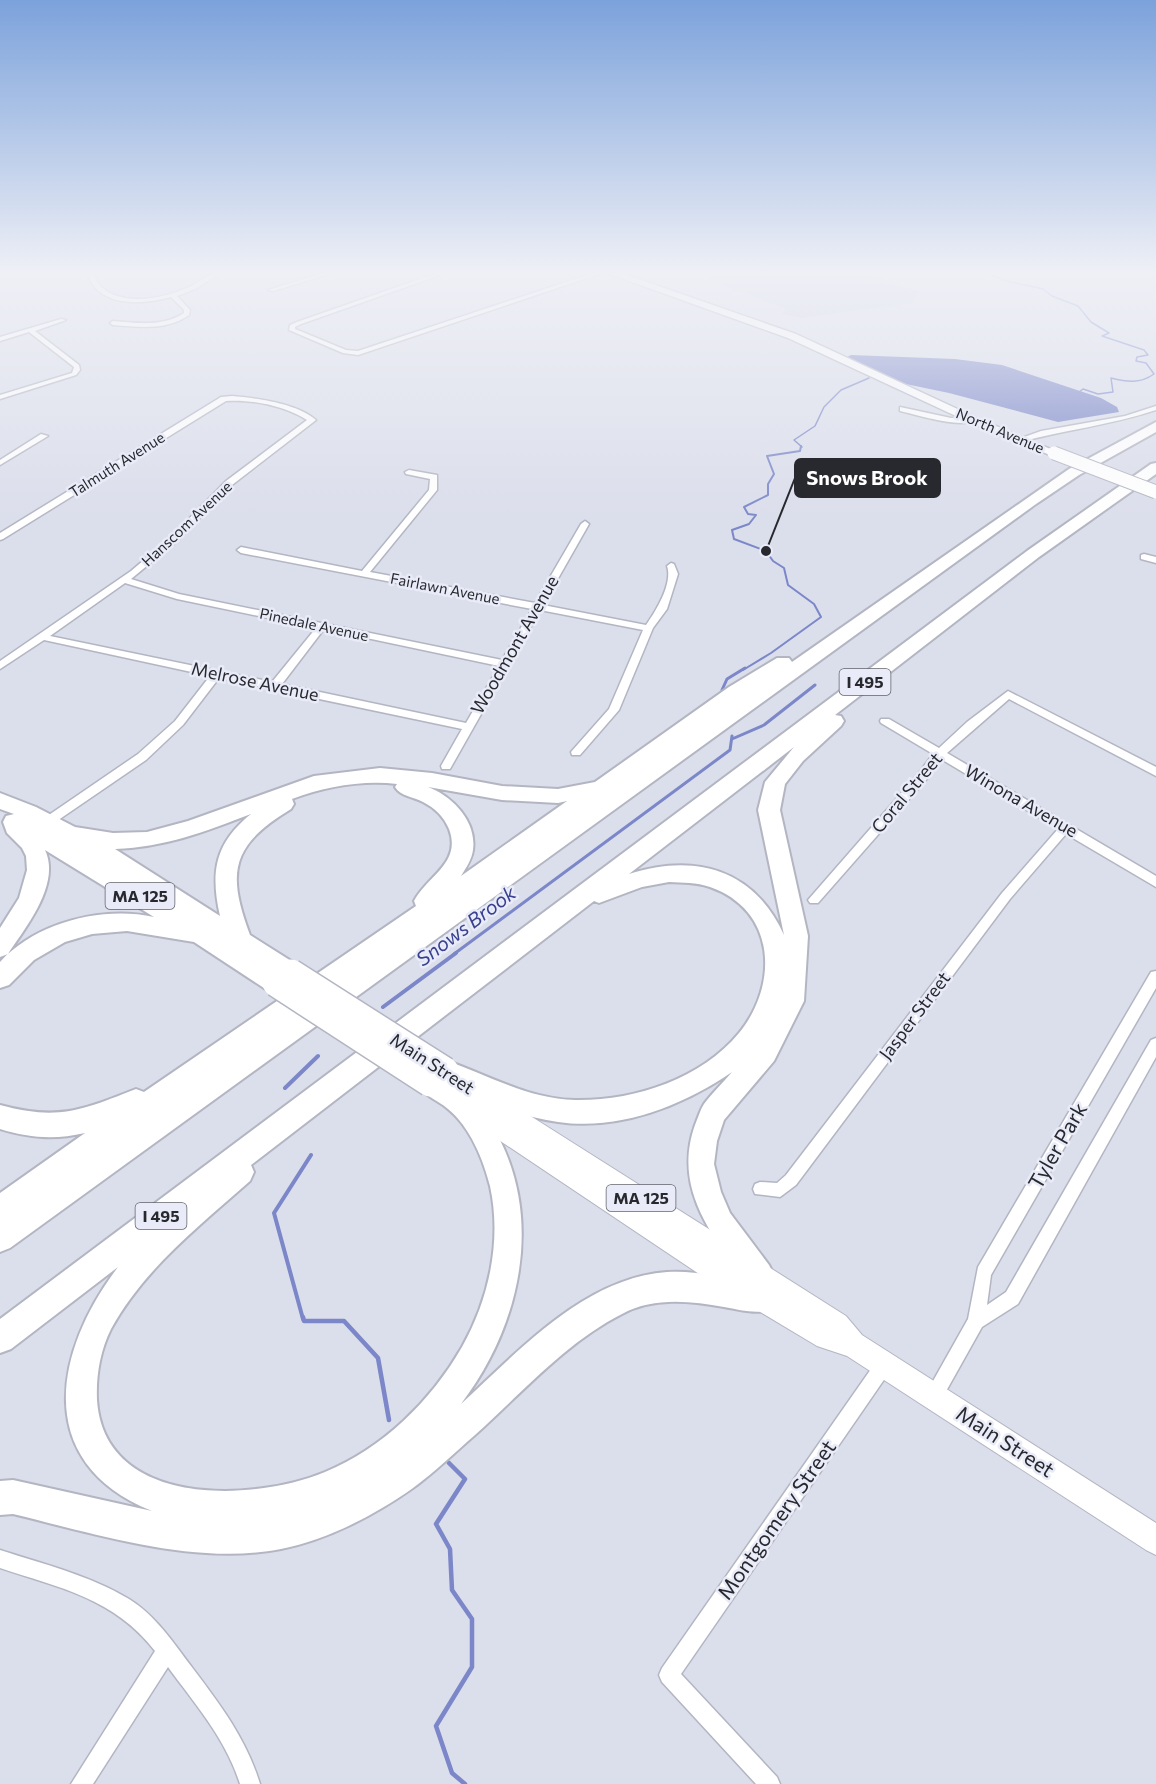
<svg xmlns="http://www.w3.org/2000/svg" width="1156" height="1784" viewBox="0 0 1156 1784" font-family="Commissioner,sans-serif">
<rect width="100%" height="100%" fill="#dbdeeb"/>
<path fill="#ccd1e3" d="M 724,273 L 862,273 L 919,292 L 912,303 L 802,318 L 781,314 L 787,309 L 709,280 Z"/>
<path fill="#7b87c8" d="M 851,355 L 955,359 L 1002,365 L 1101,398 L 1117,407 L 1119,412 L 1058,422 L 949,393 L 901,383 L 845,358 Z"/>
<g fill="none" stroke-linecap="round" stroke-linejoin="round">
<path stroke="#7b87c8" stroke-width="1.5" d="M 988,273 L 1003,280 L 1043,289 L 1052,296 L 1078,306 L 1091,322 L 1109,333 L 1102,336 L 1144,350 L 1148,355 L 1137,357 L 1136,361 L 1146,363 L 1154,374 C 1140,384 1127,382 1111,378 L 1113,392 L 1098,394 L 1083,389 L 1079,392
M 802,447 L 794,440 L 815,426 L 824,407 L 841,390 L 869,378"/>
<path stroke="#7b87c8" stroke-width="2" d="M 743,670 L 771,653 L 821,617 L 814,604 L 788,585 L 784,568 L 773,561 L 766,551 L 734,539 L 732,530 L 749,524 L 756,515 L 748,514 L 744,507 L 768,495 L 768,484 L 774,474 L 767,456 L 800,451 L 801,446"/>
<path stroke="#7b87c8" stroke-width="3" d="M 722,690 L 727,679 L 745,668
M 732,739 L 764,725 L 815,685
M 454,954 L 730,750 L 732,736"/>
<path stroke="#7b87c8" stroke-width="4" d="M 383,1007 L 456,953
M 285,1088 L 318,1056
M 303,1319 L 274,1213 L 311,1155"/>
<path stroke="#7b87c8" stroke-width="4.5" d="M 303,1317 L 304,1321 L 344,1321 L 378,1358 L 389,1420
M 449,1463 L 465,1479 L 436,1524 L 450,1549 L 452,1590 L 472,1619 L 472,1667 L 436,1726 L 452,1773 L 465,1784"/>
<defs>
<path id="street" d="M 87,273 L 93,273 C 106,310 160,300 187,288 C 199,283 208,273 221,273 L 195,289 L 177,296 L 190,310 L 189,315 C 166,331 139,327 113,325 L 110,323 L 113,321 C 137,323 163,327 184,313 L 184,310 L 171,297 C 141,305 99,308 87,273 Z
M 324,273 L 333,273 L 273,291 L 268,290 Z
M 437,273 L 446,273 L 301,324 L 295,327 L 295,329 L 346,350 L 358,351 L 593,273 L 602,273 L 358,355 L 343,353 L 289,330 L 290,325 L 297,322 Z
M 61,319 L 66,320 L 35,331 L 79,365 L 80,370 L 76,375 L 0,399 L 0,395 L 72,373 L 74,367 L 29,332 L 0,341 L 0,337 Z
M 232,396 C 256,398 297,403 316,420 L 232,485 L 177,541 L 131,579 L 179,594 L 502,660 L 532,609 L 241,553 L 237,550 L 241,547 L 362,571 L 429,490 L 430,479 L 406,474 L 405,472 L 409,470 L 437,475 L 437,490 L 370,572 L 535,603 L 581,524 L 585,521 L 589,524 L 543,605 L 646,625 C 656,611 673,583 667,566 L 671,563 L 674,564 L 678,574 L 667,609 L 653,628 L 619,710 L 580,755 L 572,755 L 571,752 L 609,709 L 643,630 L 540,610 L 450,769 L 442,769 L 441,766 L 462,729 L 219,678 L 183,725 L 146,760 L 51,825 L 43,825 L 41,822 L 43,819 L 138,754 L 175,721 L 210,676 L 44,640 L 0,669 L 0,661 L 131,571 L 171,537 L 226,481 L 307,420 C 286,406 251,399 226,401 L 3,539 L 0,540 L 0,533 L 221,397 ZM 125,583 L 177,599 L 316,628 L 272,682 L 50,636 ZM 324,629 L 499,666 L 466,723 L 282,684 Z
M 1156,406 L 1156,410 C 1111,425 1065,430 1020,442 L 1016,440 L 1041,431 L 1125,416 Z
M 900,407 L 951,418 L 973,418 L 977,420 C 960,429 919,415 900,411 Z
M 41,434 L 48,436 L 0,465 L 0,460 Z
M 1144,554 L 1156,557 L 1156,563 L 1141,559 L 1141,555 Z
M 1008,691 L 1156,767 L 1156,776 L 1009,699 L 947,753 L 1156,876 L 1156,887 L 1066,834 L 1010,899 L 796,1185 L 780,1197 L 755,1194 L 753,1189 L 755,1184 L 760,1182 L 777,1183 L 786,1175 L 1002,893 L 1058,829 L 941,759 L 926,780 L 818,903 L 810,903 L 808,900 L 918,774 L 933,754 L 881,723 L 880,721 L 881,719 L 889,719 L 939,748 L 967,722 Z
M 1156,971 L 1156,988 L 991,1275 L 987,1305 L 1006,1292 L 1151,1040 L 1156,1038 L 1156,1057 L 1018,1304 L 982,1327 L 940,1402 L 934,1404 L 928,1402 L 926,1396 L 928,1390 L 968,1319 L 978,1267 L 1151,972 Z
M 884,1357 L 890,1359 L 892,1365 L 890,1371 L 681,1674 L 777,1777 L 780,1784 L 756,1784 L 662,1682 L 659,1675 L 662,1668 L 878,1359 Z
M 0,1550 C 43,1564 89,1575 129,1599 C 155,1615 173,1642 191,1666 C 219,1703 246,1738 260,1784 L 240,1784 C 226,1739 195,1704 168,1667 L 93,1784 L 71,1784 L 155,1651 C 114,1598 60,1588 0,1568 Z"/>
<path id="secondary" d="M 607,273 L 621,273 L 796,334 L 979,419 L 1060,453 L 1054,456 L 1050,455 L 971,423 L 788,338 Z"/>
<path id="primary" d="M 472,1079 L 846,1316 L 862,1335 L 1156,1523 L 1156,1555 L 1146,1550 L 847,1356 L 817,1346 L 720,1288 L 460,1114 L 457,1107 L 460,1100 L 466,1097 L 461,1089 L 464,1082 Z"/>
<path id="highway" d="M 1156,422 L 1156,432 L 1079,475 L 1036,504 L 10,1248 L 0,1252 L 0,1193 L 85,1133 C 55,1140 29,1138 0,1129 L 0,1105 C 59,1121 82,1110 136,1089 L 144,1092 L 416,906 L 414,901 C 427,876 462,863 449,829 C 444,817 435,808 423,802 C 414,797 400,796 395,787 L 397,784 C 362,780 324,787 292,799 L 294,804 L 291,809 C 232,845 226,871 250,935 L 299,966 L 303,973 L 299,980 L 287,982 L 285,990 L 276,993 L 267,990 L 194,942 L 127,931 L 92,934 L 65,942 L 34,960 L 9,985 L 0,988 L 0,962 C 37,922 102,906 154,917 L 45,850 C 61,884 26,927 8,954 L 0,957 L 0,928 L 19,898 L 27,870 L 26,856 L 22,848 L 7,833 L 3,822 L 6,816 L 14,814 L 0,809 L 0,793 L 36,807 L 75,827 L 113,833 L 147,832 L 188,821 L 314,776 L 380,768 L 432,773 L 502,786 L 558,789 L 595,782 L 729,687 L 777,658 L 789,658 L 792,662 L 1069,469 ZM 428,787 L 502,800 L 558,803 L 567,801 L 461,876 C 466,868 472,859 473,850 C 477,821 452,796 428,787 ZM 251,814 C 215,843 210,872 220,916 L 115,849 C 166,847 204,832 251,814 Z
M 1156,463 L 1156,474 L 1039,557 L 835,715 L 841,716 L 844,721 L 841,726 L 803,761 L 785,784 L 780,810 L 808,936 L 804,1001 L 774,1061 L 724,1120 L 717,1141 L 714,1164 L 721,1192 L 730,1213 L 769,1265 L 774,1275 L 769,1286 L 773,1287 L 777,1298 L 773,1309 C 757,1315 741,1310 724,1307 C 690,1301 653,1297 622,1314 C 565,1343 522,1393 475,1435 C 454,1453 435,1472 413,1488 C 375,1515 327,1540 281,1549 C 195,1566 96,1534 13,1514 L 0,1515 L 0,1481 L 13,1480 L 152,1511 C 33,1463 53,1353 118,1267 L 11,1349 L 0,1353 L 0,1319 L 1027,551 L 1151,464 ZM 794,747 L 765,782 L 758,810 L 784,935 C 754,869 695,853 629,874 ZM 669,882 C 683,883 696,882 710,887 C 776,910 779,984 739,1033 C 701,1079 634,1101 575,1100 C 528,1099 488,1075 445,1060 L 436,1063 L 433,1072 L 421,1075 L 417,1083 C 423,1096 438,1100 448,1109 C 470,1127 483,1159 490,1186 C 502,1241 489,1299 462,1347 C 431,1401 383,1448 325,1472 C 253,1502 104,1508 97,1400 C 96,1376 100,1351 111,1329 C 144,1269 199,1226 250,1181 L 254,1172 L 251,1165 L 594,901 L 599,903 L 642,887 ZM 732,1072 C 723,1083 712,1093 704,1104 C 700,1110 698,1118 695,1125 C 673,1187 710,1233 745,1281 C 720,1277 693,1270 667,1272 C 584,1278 519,1351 461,1404 C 518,1329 543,1227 500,1140 C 492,1124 483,1106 470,1094 C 498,1106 527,1118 558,1122 C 619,1131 682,1106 732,1072 Z"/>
</defs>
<use href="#street" stroke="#b3b6c2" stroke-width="3"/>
<use href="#secondary" stroke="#b3b6c2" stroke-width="3"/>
<use href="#primary" stroke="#b3b6c2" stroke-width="2"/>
<use href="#highway" stroke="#b3b6c2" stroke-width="4"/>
<use href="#street" fill="#fff" fill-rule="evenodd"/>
<use href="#secondary" fill="#fff" fill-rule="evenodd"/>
<use href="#primary" fill="#fff" fill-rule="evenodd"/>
<use href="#highway" fill="#fff" fill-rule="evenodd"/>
<defs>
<path id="secondary-bridge" d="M 1054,453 L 1156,492"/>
<path id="highway-bridge" d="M 291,973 L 445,1071
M 276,983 L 430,1083"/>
</defs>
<use href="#secondary-bridge" stroke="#b3b6c2" stroke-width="15" stroke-linecap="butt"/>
<use href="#highway-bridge" stroke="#b3b6c2" stroke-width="30" stroke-linecap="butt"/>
<use href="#secondary-bridge" stroke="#fff" stroke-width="13"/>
<use href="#highway-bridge" stroke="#fff" stroke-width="27"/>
</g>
<linearGradient id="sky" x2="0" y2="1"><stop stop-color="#7ca2db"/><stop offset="0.52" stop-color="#eff0f6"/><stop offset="1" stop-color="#eff0f6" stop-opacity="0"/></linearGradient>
<rect width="1156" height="523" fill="url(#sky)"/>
<g text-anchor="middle" stroke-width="5" stroke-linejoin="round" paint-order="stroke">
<g font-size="15" fill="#28292e" stroke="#e9ecf8">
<text transform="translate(1000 431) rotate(23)" y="5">North Avenue</text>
<text transform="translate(117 465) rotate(-32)" y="5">Talmuth Avenue</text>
<text transform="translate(187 524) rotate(-43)" y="5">Hanscom Avenue</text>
<text transform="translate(445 589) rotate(11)" y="5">Fairlawn Avenue</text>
<text transform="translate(314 625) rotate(12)" y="5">Pinedale Avenue</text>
</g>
<g fill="#e9ecf8" stroke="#62646b" stroke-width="1.5">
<rect x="839.5" y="669" width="51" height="26" rx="4.5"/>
<rect x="105.5" y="883" width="69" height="26" rx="4.5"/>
<rect x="606.5" y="1185" width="69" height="26" rx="4.5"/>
<rect x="135.5" y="1203" width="51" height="26" rx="4.5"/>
</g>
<g font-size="16" font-weight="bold" fill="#28292e">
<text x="865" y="688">I 495</text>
<text x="140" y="902">MA 125</text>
<text x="641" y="1204">MA 125</text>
<text x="161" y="1222">I 495</text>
</g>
<g font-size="18" fill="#28292e" stroke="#e9ecf8">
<text transform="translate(515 645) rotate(-60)" y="6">Woodmont Avenue</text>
<text transform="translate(255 682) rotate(12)" y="6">Melrose Avenue</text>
<text transform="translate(907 793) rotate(-50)" y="6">Coral Street</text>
<text transform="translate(1021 801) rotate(30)" y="6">Winona Avenue</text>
<text transform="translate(915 1016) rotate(-53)" y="6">Jasper Street</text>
<text transform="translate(432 1064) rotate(33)" y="6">Main Street</text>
</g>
<g font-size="20" font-style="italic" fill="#39408f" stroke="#e9ecf8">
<text transform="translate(466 926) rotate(-37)" y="7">Snows Brook</text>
</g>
<g font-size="21" fill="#28292e" stroke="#e9ecf8">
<text transform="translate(1058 1146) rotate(-60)" y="7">Tyler Park</text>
<text transform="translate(1005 1442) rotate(33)" y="7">Main Street</text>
<text transform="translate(777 1520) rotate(-55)" y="7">Montgomery Street</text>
</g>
</g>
<path fill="none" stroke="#28292e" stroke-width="2" d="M766 551L795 478"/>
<circle fill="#28292e" stroke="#e9ecf8" stroke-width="2" cx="766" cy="551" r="6"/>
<rect fill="#28292e" stroke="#28292e" stroke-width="2" x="795" y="459" width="145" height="38" rx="6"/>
<g font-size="20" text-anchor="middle" font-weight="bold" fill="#fff">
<text x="867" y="485">Snows Brook</text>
</g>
</svg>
